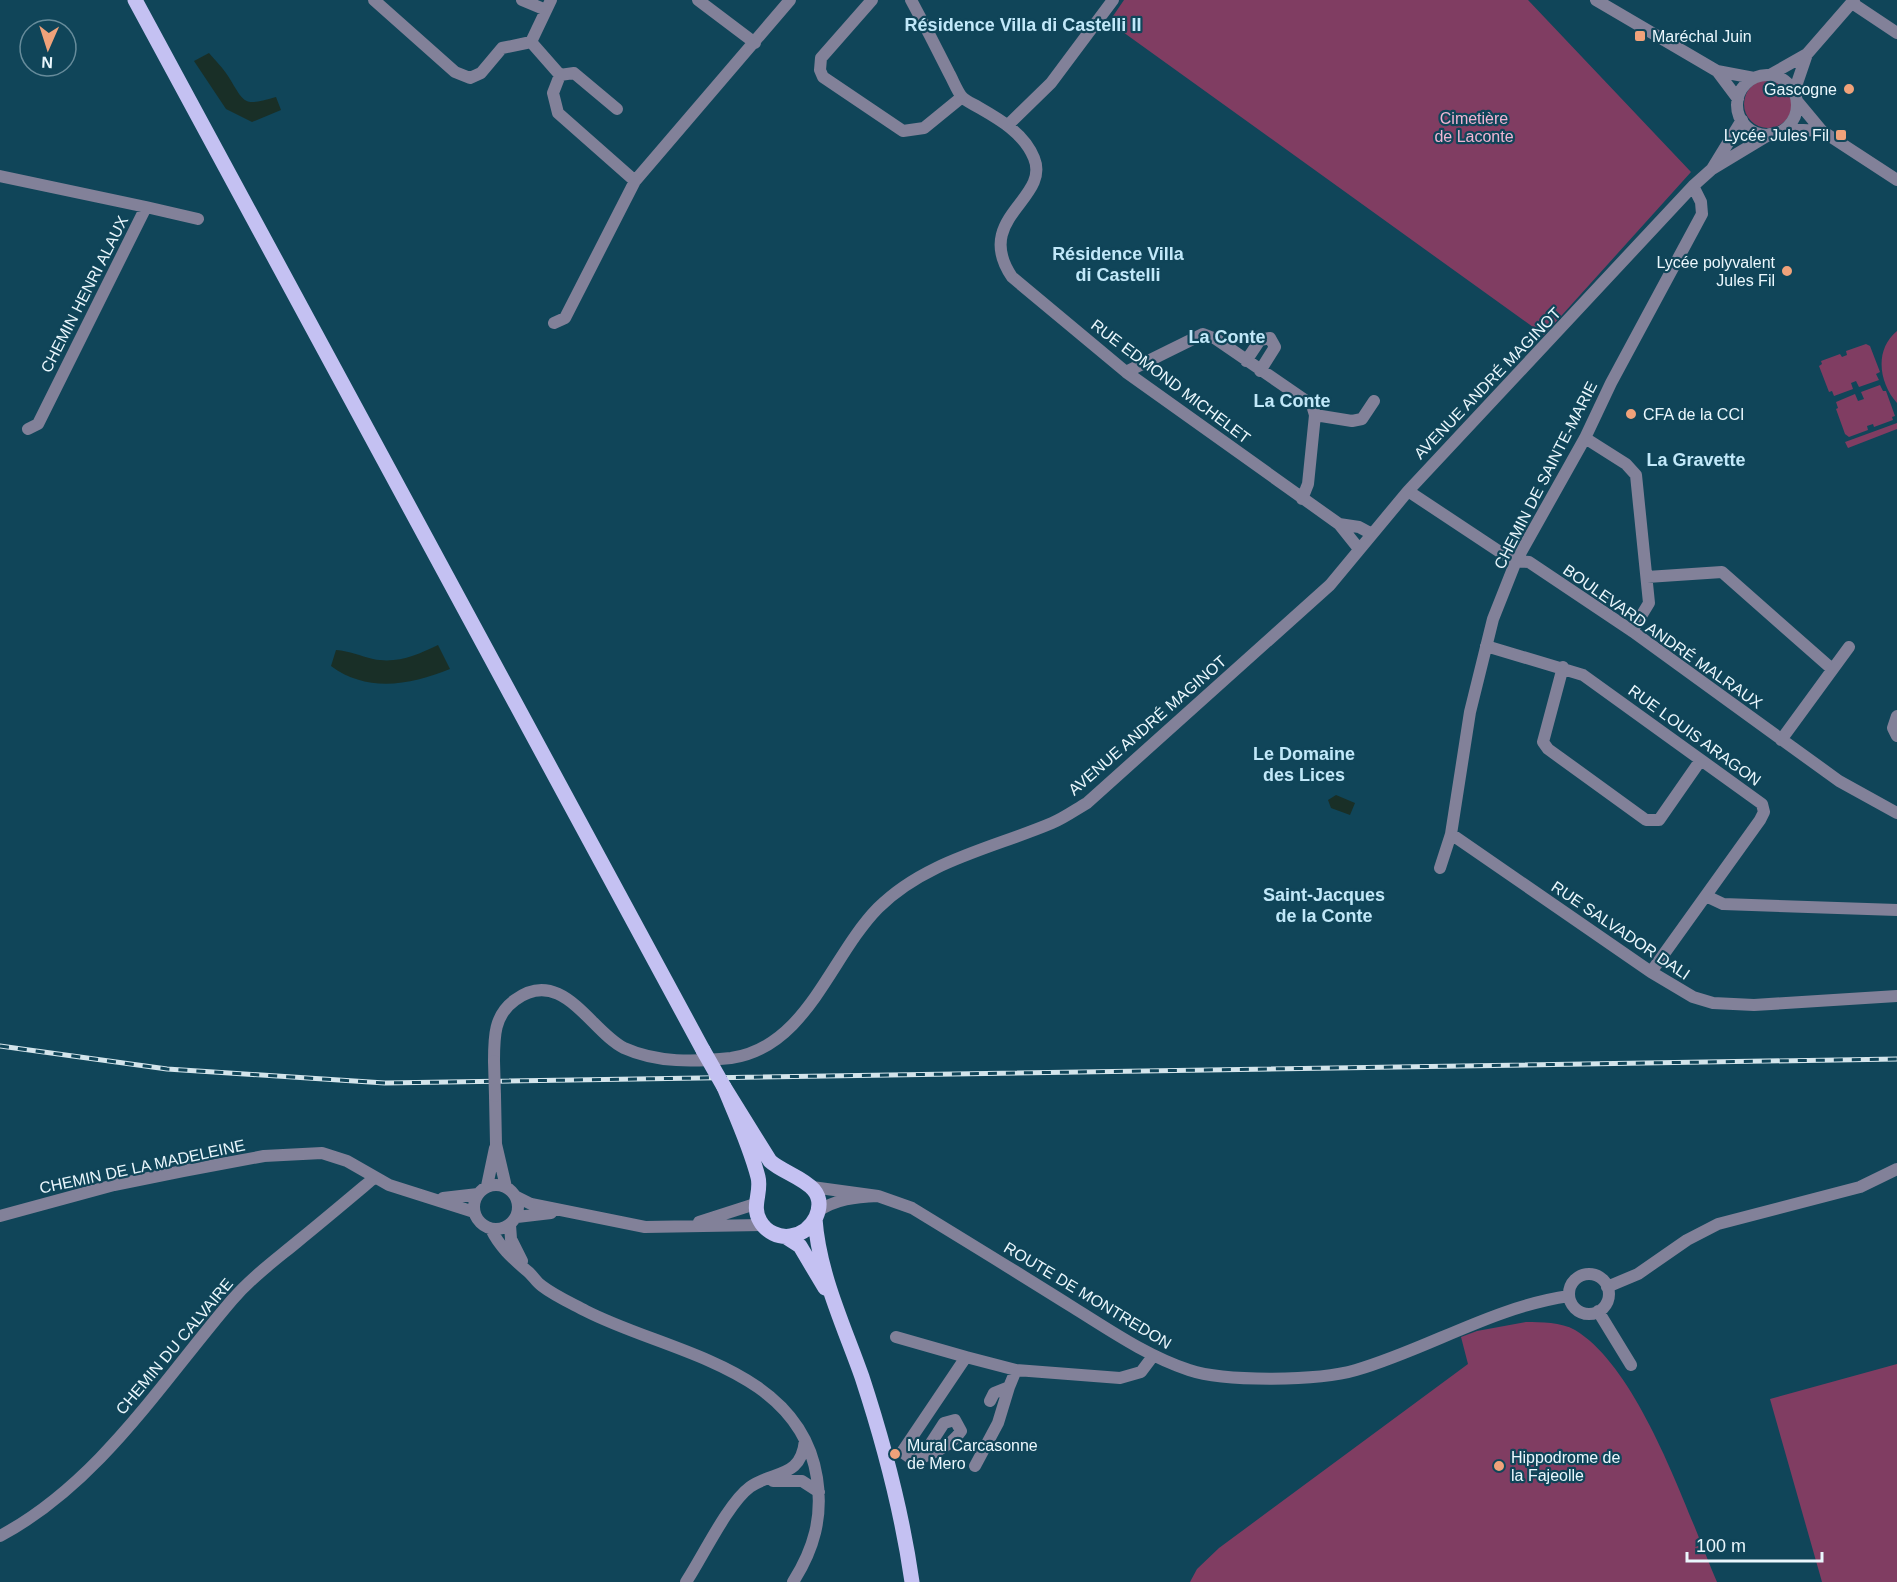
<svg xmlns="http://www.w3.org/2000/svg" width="1897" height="1582" viewBox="0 0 1897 1582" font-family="Helvetica,sans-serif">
<rect width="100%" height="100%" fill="#104559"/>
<path fill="#803d62" d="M 1124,0 L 1528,0 L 1691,172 L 1544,335 L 1109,22 Z
M1744 104a24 24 0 1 1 48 0a24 24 0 1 1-48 0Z
M 1897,331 L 1897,403 C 1879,383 1874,350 1897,331 Z
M 1866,344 L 1870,346 L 1880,372 L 1876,374 L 1879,380 L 1859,387 L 1856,381 L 1851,383 L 1853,389 L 1834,396 L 1832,391 L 1829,392 L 1819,366 L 1822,364 L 1821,361 L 1840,354 L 1842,357 L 1847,355 L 1846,351 Z
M 1880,385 L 1883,391 L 1886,391 L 1895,416 L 1892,417 L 1893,420 L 1874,427 L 1873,424 L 1867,426 L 1868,430 L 1849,437 L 1845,434 L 1836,409 L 1838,408 L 1836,402 L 1855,394 L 1858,401 L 1864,399 L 1861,392 Z
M 1897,423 L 1897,429 L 1848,448 L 1845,442 Z
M 1526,1322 C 1541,1322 1561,1322 1575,1330 C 1640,1369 1687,1512 1717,1582 L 1190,1582 L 1197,1569 L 1219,1548 L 1468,1364 L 1461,1337 L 1477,1331 Z
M 1897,1364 L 1897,1582 L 1822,1582 L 1770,1399 Z"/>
<path fill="#192f27" d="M 209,53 C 215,60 223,68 228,76 C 245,103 242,107 276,97 L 281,110 L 252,122 L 226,109 L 194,61 Z
M 438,645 L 450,669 C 411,685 367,693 331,666 L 336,650 C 350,651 360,656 373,659 C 397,664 417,655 438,645 Z
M 1336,795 L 1355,803 L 1350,815 L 1331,808 L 1328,800 Z"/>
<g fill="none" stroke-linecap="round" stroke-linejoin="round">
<path stroke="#828199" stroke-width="12" d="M 374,0 L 455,72 L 470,78 L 481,73 L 502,48 L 531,42 L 560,75 L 553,93 L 558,113 L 635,181
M 522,0 L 546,10
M 698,0 L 755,43
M 872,0 L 821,58 L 820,70 L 823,77 L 903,131 L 924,128 L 962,97
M 911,0 C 924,24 937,49 949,73 C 953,80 957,91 962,97 C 966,101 973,104 978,107 C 999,119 1024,133 1034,158 C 1051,199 972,218 1012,277 L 1126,372 L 1339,524 L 1359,549
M 1596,0 L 1717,71 L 1738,99
M 1852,3 L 1897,33
M 531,42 L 551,0
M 1717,71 L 1754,78
M 560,75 L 574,73 L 617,109
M 1770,75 L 1807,54 L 1854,0
M1737 105a30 30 0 1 1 60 0a30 30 0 1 1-60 0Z
M 1794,92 L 1807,54
M 1797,101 L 1822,131 L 1897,180
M 1008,125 L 1051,83 L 1113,0
M 1785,129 L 1821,131
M 1712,169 L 1742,120
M 0,176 L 146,207 L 38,424 L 28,429
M 146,207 L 198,219
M 554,323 L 565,318 L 635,181 L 790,0
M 1246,361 L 1260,340 L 1270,338 L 1275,347 L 1260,371
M 1126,372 L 1203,334 L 1216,339 L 1312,405 L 1315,415 L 1308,484 L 1302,499
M 1315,415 L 1352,421 L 1362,419 L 1374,401
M 1585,438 L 1626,464 L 1636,475 L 1649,603 L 1632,631
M 1408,491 L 1503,554 L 1516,561 L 1529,562 L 1632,631 L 1839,781 L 1897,813
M 1339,524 L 1359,527 L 1372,534
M 1647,577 L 1722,572 L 1832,669
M 1486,646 L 1583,675 L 1762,804 L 1764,812 L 1760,820 L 1651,972
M 1563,667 L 1543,742 L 1548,749 L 1646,820 L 1659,820 L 1700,761
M 1897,716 L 1893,728 L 1897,736
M 1781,740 L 1849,647
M 1451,834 L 1651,972 L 1693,997 L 1713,1003 L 1754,1005 L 1897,996
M 1440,868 L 1451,834 L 1470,712 L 1493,619 L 1516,561 L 1585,438 L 1611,383 L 1702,214 L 1701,202 L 1693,186
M 1706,896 L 1723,904 L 1897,910
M 494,1061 C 494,1037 494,1015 515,1000 C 562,965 591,1032 624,1048 C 657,1063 695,1062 731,1058 C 807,1047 830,957 878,908 C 925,861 993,848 1052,823 C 1064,818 1075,810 1087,803 L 1330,585 L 1408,491 L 1693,186 L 1712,169 L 1770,134
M 495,1096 L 496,1144 L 506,1187
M474 1207a22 22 0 1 1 44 0a22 22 0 1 1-44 0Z
M 487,1186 L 495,1148
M 812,1187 L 878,1196 C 856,1197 835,1199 817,1212
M 878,1196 L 912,1208 C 966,1241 1020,1274 1074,1308 C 1111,1331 1147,1356 1189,1370 C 1225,1382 1319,1381 1356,1370 C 1428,1349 1493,1307 1569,1296
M 517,1197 L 531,1204 L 645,1227 L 762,1225
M 443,1198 L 478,1194
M 0,1216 L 114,1185 L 183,1171 L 264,1156 L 322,1153 L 347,1161 L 389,1185 L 474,1212
M 517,1217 L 551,1213
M 699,1222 L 755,1204
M 510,1225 L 511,1239 L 522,1261
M 491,1229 C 499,1246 512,1258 526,1270 C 532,1274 536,1282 542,1286 C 555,1296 571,1303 586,1311 C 668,1353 800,1367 817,1478 C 823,1517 814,1549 793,1582
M1569 1294a20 20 0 1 1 40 0a20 20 0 1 1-40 0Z
M 1607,1287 L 1638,1274 L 1687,1240 L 1718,1224 L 1860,1187 L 1897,1169
M 1598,1311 L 1631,1365
M 896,1337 L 966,1357
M 990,1401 L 994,1393 L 1009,1387 L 1016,1370
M 922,1457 L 944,1423 L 955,1420 L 961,1431 C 951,1446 930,1456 913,1460 L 902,1452 L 966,1357 L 1016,1370 L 1120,1378 L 1141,1372 L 1153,1356
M 975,1466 L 998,1423 L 1009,1387
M 773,1481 L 802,1481 L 819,1492
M 0,1536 C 99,1483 161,1383 232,1300 C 251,1278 274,1261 297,1242 C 323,1221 349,1199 374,1178
M 686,1582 C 702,1558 728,1503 750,1487 C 774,1470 801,1479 805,1440"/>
<path stroke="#c4c1f2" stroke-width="15" d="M 135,0 L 703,1050
M 724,1087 L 770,1161 C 787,1177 831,1183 816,1217 C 811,1227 802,1234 791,1236 C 779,1238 766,1232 760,1221 C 751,1206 762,1192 758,1177 C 750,1146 736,1116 724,1087 Z
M 815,1219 C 819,1274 844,1326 862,1377 C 884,1444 902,1512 912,1582
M 786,1237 L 800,1246 L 825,1288"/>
<defs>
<path id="rail" d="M 0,1046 L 167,1069 L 385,1083 L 1897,1059"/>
</defs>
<use href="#rail" stroke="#d3e4eb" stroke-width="5"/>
<use href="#rail" stroke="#104559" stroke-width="3" stroke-dasharray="9" stroke-linecap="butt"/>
<path stroke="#828199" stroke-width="12" d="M 494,1061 L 495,1096"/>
<path stroke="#c4c1f2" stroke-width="15" d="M 703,1050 L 724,1087"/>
</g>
<g fill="#f0a27a" stroke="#104559" stroke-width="2">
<rect x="1634" y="30" width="12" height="12" rx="3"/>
<circle cx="1849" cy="89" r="6"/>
<rect x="1835" y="129" width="12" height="12" rx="3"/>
<circle cx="1787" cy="271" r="6"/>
<circle cx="1631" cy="414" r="6"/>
<circle cx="895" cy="1454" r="6"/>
<circle cx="1499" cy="1466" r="6"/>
</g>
<g text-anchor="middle" stroke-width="4.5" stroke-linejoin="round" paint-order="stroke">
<g font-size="16" fill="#eaf7fd" stroke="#104559" text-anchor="start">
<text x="1652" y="42">Maréchal Juin</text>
<text x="1837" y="95" text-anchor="end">Gascogne</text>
<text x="1829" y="141" text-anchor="end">Lycée Jules Fil</text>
<text x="1775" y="268" text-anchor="end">Lycée polyvalent<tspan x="1775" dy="18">Jules Fil</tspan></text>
<text x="1643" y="420">CFA de la CCI</text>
<text x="907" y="1451">Mural Carcasonne<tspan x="907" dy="18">de Mero</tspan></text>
<text x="1511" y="1463">Hippodrome de<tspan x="1511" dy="18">la Fajeolle</tspan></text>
</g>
<g font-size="16" fill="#f1b5d3" stroke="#104559">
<text x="1474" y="124">Cimetière<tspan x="1474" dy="18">de Laconte</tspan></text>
</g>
<g font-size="16" fill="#eaf7fd" stroke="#104559">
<text transform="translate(84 294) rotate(-63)" y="6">CHEMIN HENRI ALAUX</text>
<text transform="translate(1171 381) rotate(37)" y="6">RUE EDMOND MICHELET</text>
<text transform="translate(1487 383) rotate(-46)" y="6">AVENUE ANDRÉ MAGINOT</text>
<text transform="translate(1545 475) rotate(-63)" y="6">CHEMIN DE SAINTE-MARIE</text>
<text transform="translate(1663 636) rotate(35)" y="6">BOULEVARD ANDRÉ MALRAUX</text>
<text transform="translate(1147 725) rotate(-41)" y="6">AVENUE ANDRÉ MAGINOT</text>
<text transform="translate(1695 735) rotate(36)" y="6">RUE LOUIS ARAGON</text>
<text transform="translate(1621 930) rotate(34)" y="6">RUE SALVADOR DALI</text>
<text transform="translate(142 1166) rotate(-12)" y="6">CHEMIN DE LA MADELEINE</text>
<text transform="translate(1088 1295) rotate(31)" y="6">ROUTE DE MONTREDON</text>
<text transform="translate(174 1346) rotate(-50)" y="6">CHEMIN DU CALVAIRE</text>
</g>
<g font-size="18" font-weight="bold" fill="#c1e8f9" stroke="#104559">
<text x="1023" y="31">Résidence Villa di Castelli II</text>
<text x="1118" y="260">Résidence Villa<tspan x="1118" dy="21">di Castelli</tspan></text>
<text x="1227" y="343">La Conte</text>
<text x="1292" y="407">La Conte</text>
<text x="1696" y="466">La Gravette</text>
<text x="1304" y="760">Le Domaine<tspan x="1304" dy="21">des Lices</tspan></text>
<text x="1324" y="901">Saint-Jacques<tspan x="1324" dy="21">de la Conte</tspan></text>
</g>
</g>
<g transform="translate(48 48) rotate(183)"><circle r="28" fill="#104559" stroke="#678c9b" stroke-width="1.5"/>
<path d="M0-4.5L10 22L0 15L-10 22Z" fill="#f0a27a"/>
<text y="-9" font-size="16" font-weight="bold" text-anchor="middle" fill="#eaf7fd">N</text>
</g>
<path d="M1687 1552v9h135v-9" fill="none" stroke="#eaf7fd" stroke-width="3"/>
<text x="1696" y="1552" font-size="18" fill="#eaf7fd" stroke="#104559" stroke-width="4.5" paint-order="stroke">100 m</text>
</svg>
